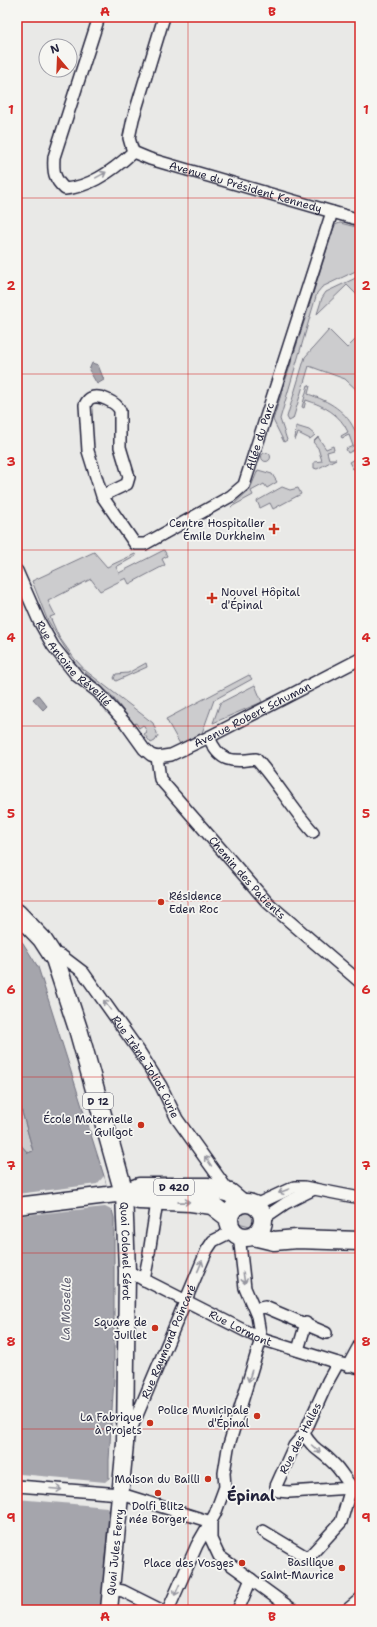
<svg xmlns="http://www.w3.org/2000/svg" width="377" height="1627" viewBox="0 0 377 1627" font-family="'Shantell Sans',sans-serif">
<rect width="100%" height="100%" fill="#e9e9e7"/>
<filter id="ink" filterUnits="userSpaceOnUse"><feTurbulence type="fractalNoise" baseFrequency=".025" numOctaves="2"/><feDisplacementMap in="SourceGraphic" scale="8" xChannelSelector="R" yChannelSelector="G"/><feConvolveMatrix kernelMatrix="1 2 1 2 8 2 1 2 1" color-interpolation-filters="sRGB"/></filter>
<g filter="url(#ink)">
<path fill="#ccccce" stroke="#777784" d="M 340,223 L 360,228 L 360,269 L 322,287 L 317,293 L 280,419 L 287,440 L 284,442 L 273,420 L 333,230 L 335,225 Z
M 360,276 L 360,292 L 357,295 L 347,285 L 317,314 L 322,298 L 326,292 Z
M 329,330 L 347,348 L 360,335 L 360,393 L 345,379 L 309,366 L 293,419 L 289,421 L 287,417 L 305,357 Z
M 308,385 L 310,386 L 308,394 C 329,401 347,411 356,433 C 358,438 360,442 360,447 L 348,453 L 346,449 L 353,446 L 349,435 L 342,438 L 341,436 L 348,432 C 340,414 324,406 306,400 L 304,408 L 302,407 Z
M 296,426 L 309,430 L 315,435 L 310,439 L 298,433 L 295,440 Z
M 318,437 L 326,449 L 333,446 L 334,450 L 327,452 L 329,459 L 336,459 L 317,469 L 314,468 L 314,462 L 322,461 L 318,448 L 313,442 Z
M261.5 457a4.5 4.5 0 1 1 9 0a4.5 4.5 0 1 1-9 0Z
M 360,456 L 360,466 L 353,469 L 349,462 Z
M 258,470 L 272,474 L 277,482 L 267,488 L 264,484 L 251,491 L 253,495 L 231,507 L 250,489 Z
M 282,487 L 290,490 L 298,488 L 301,494 L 273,509 L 270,503 L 260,508 L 257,501 Z
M 164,550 L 167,556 L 162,559 L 165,565 L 129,584 L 126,578 L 100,591 L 91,579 L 48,601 L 55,615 L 50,617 L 59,637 L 74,658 L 86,671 L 153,723 L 158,736 L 155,741 L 151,743 L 144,734 L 147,732 L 143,725 L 139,728 L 136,723 L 134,724 L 111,695 L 75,663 L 67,651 L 47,619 L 32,581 L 94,552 L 107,567 L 135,554 L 136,556 L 116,567 L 119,573 Z
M 146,663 L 147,667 L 116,681 L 114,678 L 116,674 L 128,673 Z
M 249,675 L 252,679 L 214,700 L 202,733 L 180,744 L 166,719 Z
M 255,685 L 262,702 L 213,723 L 220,703 Z
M 17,1094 L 33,1151 L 28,1153 L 18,1142 L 17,1160 Z
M 242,1208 L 250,1210 L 254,1214 L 256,1224 L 254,1227 L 238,1223 L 236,1220 L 236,1212 Z"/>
<path fill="#a5a5ac" stroke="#71717f" d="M 92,363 L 98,365 L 104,380 L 97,384 L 89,370 Z
M 38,695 L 47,706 L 43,710 L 33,699 Z
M 17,936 L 23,943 L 38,967 L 104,1176 L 114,1218 L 114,1377 L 109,1460 L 109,1510 L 101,1610 L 17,1610 L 18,1142 L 28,1153 L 33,1151 L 17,1094 Z"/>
<path fill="#e9e9e7" d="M 104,1176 L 113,1211 L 105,1207 L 17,1216 L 17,1194 L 97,1184 Z
M 17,1471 L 20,1474 L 105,1482 L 111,1477 L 109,1510 L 107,1507 L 17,1499 Z"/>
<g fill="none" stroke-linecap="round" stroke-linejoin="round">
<defs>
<g id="street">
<path d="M 99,17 L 54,157 C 53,172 54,179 65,189 C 90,187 115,169 133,152"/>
<path id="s1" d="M 133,152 L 150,159 L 360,220"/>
<path d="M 133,152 L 129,138 L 133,119 L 164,17"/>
<path id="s2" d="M 102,496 L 127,484 L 129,477 L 120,447 L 120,411 C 117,402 98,394 91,398 C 88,399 86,403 85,405 L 88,451 L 102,496 L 135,544 L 145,544 L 231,496 L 244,485 L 332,212"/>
<path id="s3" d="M 17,571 L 39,621 L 53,646 L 77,676 L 98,692 L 126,724 L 144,749 L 151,755 L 157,757 L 171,755 L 209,737 L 360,659"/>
<path d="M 209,737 C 219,763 232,762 256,759 C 277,782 292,809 313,832"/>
<path id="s4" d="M 157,757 L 160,779 L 267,902 L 360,982"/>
<path id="s5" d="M 51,952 L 62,956 L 83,972 L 139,1051 L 161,1086 L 177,1119 L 230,1193"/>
<path d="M 255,1205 L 294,1187 L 304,1187 L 360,1198"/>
<path d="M 264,1218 L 286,1203 L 314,1189"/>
<path d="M 149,1253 L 157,1202"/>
<path id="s6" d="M 127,1271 L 261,1339 L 338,1363 L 360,1368"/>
<path d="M 144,1280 L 148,1260"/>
<path d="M 255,1309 L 265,1307 L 326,1333"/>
<path d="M 298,1350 L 306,1323"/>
<path d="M 338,1363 L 328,1381 L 304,1434 L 294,1446 L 276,1486 L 278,1491 L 289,1492 L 351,1488"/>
<path d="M 348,1366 L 360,1344"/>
<path d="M 304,1434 C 315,1452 321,1450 333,1463 C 344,1473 347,1486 360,1494"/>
<path id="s7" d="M 127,1439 L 207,1250 L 213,1241 L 233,1231"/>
<path d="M 17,1486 L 121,1494 L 211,1522 L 211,1539 L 219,1556 L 293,1610"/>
<path d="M 263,1531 L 308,1558 L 341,1522 L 351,1488"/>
<path d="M 111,1589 L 123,1591 L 161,1610"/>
<path d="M 168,1610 L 197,1545 L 215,1514 L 225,1487 L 224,1473 L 228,1448 L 261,1339 L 257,1316 L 245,1288 L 239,1235"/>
<path d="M 238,1610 L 251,1579"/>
<path d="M 347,1610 L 360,1599"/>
</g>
<g id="secondary">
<path id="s8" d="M 17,1206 L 124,1193 L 127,1271 L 125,1444 L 109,1610"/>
</g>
<path id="primary" d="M 17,913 L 42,939 L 55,959 L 78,1029 L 124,1193
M 124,1193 L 139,1187 L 208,1187 L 230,1193 L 242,1203
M 124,1193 L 139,1200 L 191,1202 L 212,1205 L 229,1218
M229 1220a17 17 0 1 1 34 0a17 17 0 1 1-34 0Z
M 253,1236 L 274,1241 L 297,1239 L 360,1241"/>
</defs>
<use href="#street" stroke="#22223b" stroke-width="14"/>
<use href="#secondary" stroke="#22223b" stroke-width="19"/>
<use href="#primary" stroke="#22223b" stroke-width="21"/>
<use href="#street" stroke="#f6f6f2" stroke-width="11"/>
<use href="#secondary" stroke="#f6f6f2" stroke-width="16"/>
<use href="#primary" stroke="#f6f6f2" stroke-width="18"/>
</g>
<defs><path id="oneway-shaft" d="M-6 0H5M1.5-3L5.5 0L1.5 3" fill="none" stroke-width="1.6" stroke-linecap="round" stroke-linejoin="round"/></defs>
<g stroke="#9797a0">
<use href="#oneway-shaft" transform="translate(101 175) rotate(-29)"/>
<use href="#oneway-shaft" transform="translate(107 1005) rotate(-126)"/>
<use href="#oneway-shaft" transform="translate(208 1161) rotate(-125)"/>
<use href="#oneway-shaft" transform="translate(284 1191) rotate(159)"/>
<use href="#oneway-shaft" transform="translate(184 1202) rotate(-1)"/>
<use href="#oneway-shaft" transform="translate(200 1266) rotate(-67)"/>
<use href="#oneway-shaft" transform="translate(244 1278) rotate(82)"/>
<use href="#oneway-shaft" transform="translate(250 1376) rotate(107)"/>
<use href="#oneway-shaft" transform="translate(316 1449) rotate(42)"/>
<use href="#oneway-shaft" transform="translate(56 1489) rotate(5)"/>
<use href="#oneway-shaft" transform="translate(177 1590) rotate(114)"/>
</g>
</g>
<path fill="none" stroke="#d62828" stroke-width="1" stroke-opacity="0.55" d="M 188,17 L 188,1610M 17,198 L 360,198M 17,374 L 360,374M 17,550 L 360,550M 17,726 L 360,726M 17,901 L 360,901M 17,1077 L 360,1077M 17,1253 L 360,1253M 17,1429 L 360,1429"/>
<g fill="#c8321e" stroke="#f6f6f2" stroke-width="1.5">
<path d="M272 523h4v4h4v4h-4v4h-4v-4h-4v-4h4z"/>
<path d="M210 592h4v4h4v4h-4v4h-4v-4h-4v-4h4z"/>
<circle cx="161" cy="902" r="4"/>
<circle cx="141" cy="1125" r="4"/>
<circle cx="155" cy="1328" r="4"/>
<circle cx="257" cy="1416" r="4"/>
<circle cx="150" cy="1423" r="4"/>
<circle cx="208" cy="1479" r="4"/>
<circle cx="158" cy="1493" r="4"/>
<circle cx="242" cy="1563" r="4"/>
<circle cx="342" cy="1568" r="4"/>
</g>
<g text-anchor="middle" stroke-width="3.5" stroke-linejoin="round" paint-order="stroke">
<g fill="#f6f6f2" stroke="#626272" stroke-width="1">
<rect x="83" y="1093" width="30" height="16" rx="3"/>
<rect x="154" y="1179" width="40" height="16" rx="3"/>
</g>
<g font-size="10" font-weight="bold" fill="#22223b">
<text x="98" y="1105">D 12</text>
<text x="174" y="1191">D 420</text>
</g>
<g font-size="11" fill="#22223b" stroke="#f6f6f2">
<text dy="4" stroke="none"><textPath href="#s1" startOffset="118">Avenue du Président Kennedy</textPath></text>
<text dy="4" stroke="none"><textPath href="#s2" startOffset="474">Allée du Parc</textPath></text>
<text dy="4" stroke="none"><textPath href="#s3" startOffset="110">Rue Antoine Réveillé</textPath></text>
<text dy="4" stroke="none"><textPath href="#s3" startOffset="342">Avenue Robert Schuman</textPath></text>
<text dy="4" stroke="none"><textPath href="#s4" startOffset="154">Chemin des Patients</textPath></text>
<text dy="4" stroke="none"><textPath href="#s5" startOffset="152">Rue Irène Joliot Curie</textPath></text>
<text dy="4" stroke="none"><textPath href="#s8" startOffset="166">Quai Colonel Sérot</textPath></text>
<text dy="4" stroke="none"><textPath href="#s6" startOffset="127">Rue Lormont</textPath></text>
<text dy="4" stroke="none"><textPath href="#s7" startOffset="106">Rue Raymond Poincaré</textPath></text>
<text transform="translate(300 1438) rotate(-63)" y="4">Rue des Halles</text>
<text transform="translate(115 1552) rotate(-84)" y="4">Quai Jules Ferry</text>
</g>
<g font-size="11" fill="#22223b" stroke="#f6f6f2" text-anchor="end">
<text x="265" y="527">Centre Hospitalier<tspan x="265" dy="13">Émile Durkheim</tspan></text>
<text x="221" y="596" text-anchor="start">Nouvel Hôpital<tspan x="221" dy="13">d'Épinal</tspan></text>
<text x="169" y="900" text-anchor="start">Résidence<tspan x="169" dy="13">Eden Roc</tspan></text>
<text x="133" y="1123">École Maternelle<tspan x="133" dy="13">- Guilgot</tspan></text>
<text x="147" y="1326">Square de<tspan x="147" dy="13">Juillet</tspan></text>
<text x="249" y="1414">Police Municipale<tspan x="249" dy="13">d'Épinal</tspan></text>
<text x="142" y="1421">La Fabrique<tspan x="142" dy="13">à Projets</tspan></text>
<text x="200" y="1483">Maison du Bailli</text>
<text x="158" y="1510" text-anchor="middle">Dolfi Blitz<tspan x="158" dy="13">née Borger</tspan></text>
<text x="334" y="1566">Basilique<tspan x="334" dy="13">Saint-Maurice</tspan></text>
<text x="234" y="1567">Place des Vosges</text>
</g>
<g font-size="12" font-style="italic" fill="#565668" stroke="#f6f6f2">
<text transform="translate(66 1309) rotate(-89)" y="4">La Moselle</text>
</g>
<g font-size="15" font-weight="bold" fill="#22223b" stroke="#f6f6f2">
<text x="251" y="1501">Épinal</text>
</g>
</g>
<rect width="377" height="1627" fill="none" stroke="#f6f6f2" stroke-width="44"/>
<g transform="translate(58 58) rotate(341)"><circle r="19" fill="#f6f6f2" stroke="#a1a1a9"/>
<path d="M0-3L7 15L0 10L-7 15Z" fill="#c8321e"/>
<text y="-6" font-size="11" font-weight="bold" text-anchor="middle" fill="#22223b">N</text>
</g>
<rect x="22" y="22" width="333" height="1583" fill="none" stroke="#d62828" stroke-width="1.5"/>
<g font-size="13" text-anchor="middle" font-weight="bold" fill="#d62828">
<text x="105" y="16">A</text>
<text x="272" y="16">B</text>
<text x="11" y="114">1</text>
<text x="366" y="114">1</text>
<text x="11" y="290">2</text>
<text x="366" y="290">2</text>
<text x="11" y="466">3</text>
<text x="366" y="466">3</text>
<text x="11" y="642">4</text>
<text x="366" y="642">4</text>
<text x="11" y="818">5</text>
<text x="366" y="818">5</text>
<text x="11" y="994">6</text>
<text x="366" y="994">6</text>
<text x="11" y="1170">7</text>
<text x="366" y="1170">7</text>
<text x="11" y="1346">8</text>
<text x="366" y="1346">8</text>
<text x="11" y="1522">9</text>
<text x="366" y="1522">9</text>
<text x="105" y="1621">A</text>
<text x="272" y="1621">B</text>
</g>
</svg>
